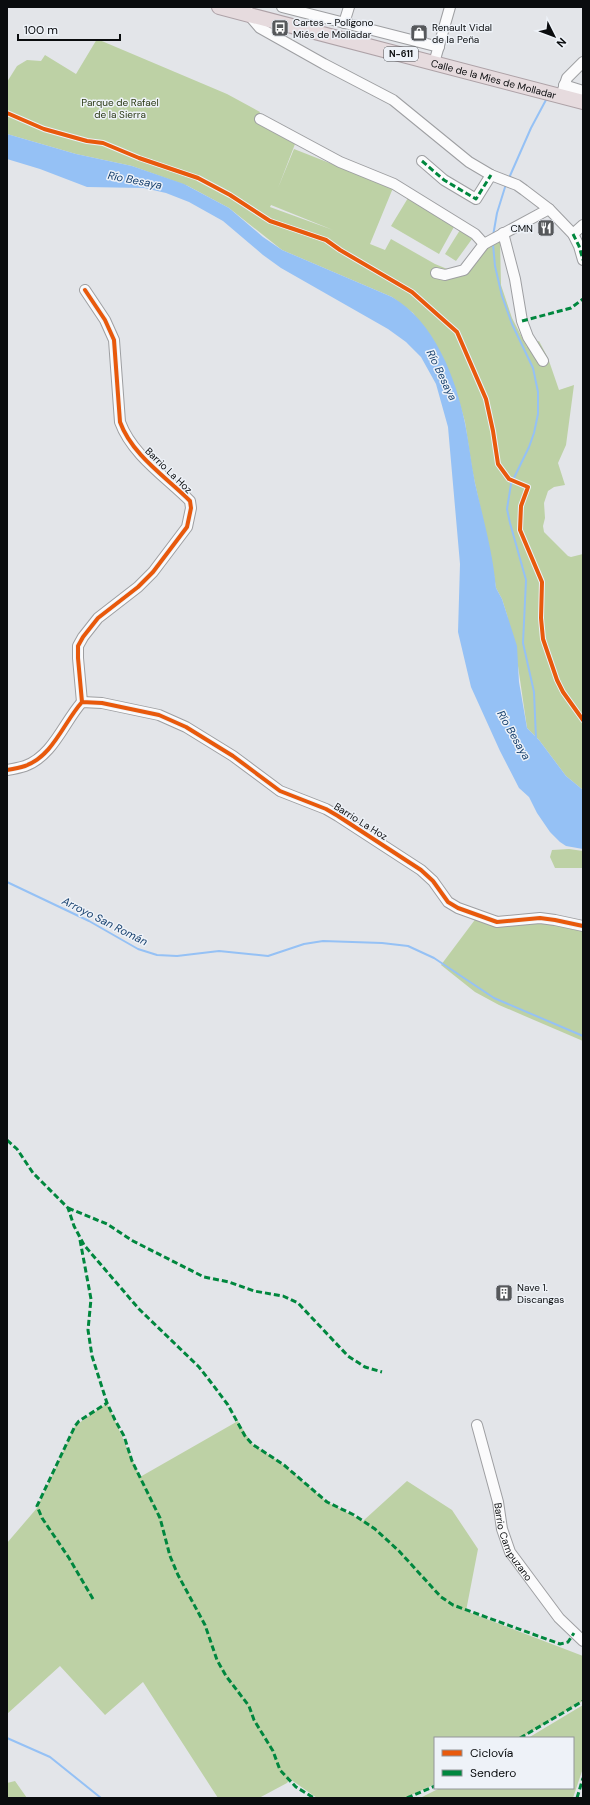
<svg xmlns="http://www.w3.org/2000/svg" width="590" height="1805" viewBox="0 0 590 1805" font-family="'DM Sans',sans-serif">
<rect width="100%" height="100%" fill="#e3e5e9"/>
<path fill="#bdd1a5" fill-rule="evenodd" d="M 97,39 L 227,94 L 260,112 L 256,123 L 295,144 L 278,188 L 294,149 L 393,188 L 370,244 L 385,250 L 391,239 L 435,264 L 462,275 L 482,251 L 500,240 L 501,285 L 512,318 L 527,347 L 539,341 L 548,358 L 559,390 L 574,385 L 566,445 L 558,463 L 565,485 L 554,487 L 548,491 L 544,503 L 545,518 L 543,526 L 544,532 L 568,556 L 571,557 L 583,554 L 583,790 L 566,776 L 539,740 L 527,728 L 518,666 L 507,615 L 502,599 L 496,588 L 492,563 L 472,469 L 465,422 L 457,394 L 436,345 L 413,313 L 392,297 L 282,250 L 229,208 L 188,186 L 132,166 L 76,154 L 7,134 L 7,82 L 17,66 L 27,60 L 41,61 L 45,55 L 76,74 ZM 271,205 L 333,230 L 270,207 Z
M 408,198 L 455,225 L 439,254 L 391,226 Z
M 460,230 L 472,239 L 456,261 L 445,254 Z
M 569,849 L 583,851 L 583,868 L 555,868 L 550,857 L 552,850 Z
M 477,917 L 535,920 L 583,929 L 583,1041 L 499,1005 L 475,992 L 441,965 Z
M 107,1403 L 140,1477 L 238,1421 L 252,1444 L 284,1465 L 327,1502 L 363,1521 L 407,1481 L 452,1510 L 478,1549 L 466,1611 L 583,1656 L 583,1701 L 521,1738 L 435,1738 L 435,1784 L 405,1798 L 317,1798 L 290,1779 L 287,1783 L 259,1798 L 218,1798 L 143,1682 L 105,1715 L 60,1666 L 7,1714 L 7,1543 L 37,1508 L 75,1426 Z
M 583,1705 L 583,1768 L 573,1798 L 420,1798 L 440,1788 L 573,1788 L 573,1738 L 528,1738 Z
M 15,1781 L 27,1798 L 7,1798 L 7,1783 Z"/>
<path fill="#95c1f5" d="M 7,134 L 76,154 L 132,166 L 184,184 L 229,208 L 263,237 L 282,250 L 392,297 C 434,321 456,378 465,423 C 469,443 471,463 475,483 C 483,518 493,553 496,588 L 502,599 L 517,646 L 519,682 L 527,728 L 539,740 L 566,776 L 583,790 L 583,849 L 566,846 L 560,842 L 550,832 L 537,813 L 529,797 L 519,788 L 500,751 L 471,687 L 458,632 L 460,564 L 448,427 L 436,384 L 421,357 L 406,342 L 388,329 L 281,268 L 263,255 L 223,221 L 189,202 L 166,193 L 144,188 L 87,187 L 40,169 L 7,159 Z"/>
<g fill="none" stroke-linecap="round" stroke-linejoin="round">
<path stroke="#95c1f5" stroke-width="2" d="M 509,178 L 531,128 L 547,98
M 493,236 L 497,213 L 506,184
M 493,244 L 495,266 L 502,296 L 512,324 L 533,368 L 538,392 L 538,414 L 534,433 L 529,447 L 511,484 L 507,509 L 510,523 L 526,580 L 523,643 L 534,692 L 536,739
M 7,882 L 89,921 L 138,949 L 157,955 L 177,956 L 219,951 L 268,956 L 304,944 L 323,941 L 382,943 L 408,946 L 434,958 L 494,998 L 583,1036
M 7,1738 L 50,1757 L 101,1798"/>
<defs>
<g id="minor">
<path d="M 247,7 L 248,14 L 260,28 L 324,64 L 393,100 L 469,162 L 491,175 L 517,185 L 524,190 L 549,209 L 573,234 L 579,246 L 583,260"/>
<path d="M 282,7 L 439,47"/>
<path d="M 344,23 L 349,7"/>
<path d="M 434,63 L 450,7"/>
<path d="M 564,85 L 583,91"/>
<path d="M 561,96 L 567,78 L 583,62"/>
<path d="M 260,119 L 340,162 L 394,184 L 475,234 L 484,244"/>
<path d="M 422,161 L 444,180 L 476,199 L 491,175"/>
<path d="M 503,233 L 515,279 L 522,321 L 528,337 L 543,361"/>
<path d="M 573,234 L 583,225"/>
<path d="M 436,273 L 445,275 L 464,270 L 484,244 L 549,209"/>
<path d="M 82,702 L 78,658 L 78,646 L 83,637 L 98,618 L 138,587 L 153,572 L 187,527 L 191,508 L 190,501 C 166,477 132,455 120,422 L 114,340 L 105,320 L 85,290"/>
<path d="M 7,770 C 13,769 19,768 25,766 C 53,756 64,722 82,702 L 102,703 L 159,715 L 186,727 L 233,756 L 280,791 L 326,809 L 338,816 L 421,870 L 433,881 L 448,902 L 458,908 L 497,922 L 540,918 L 555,920 L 583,926"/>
<path id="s1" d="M 477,1425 L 498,1502 L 502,1529 L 510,1552 L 559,1618 L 583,1641"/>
</g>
<g id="highway">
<path id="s2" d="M 219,7 L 583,102"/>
</g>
</defs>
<use href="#minor" stroke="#9e9fa2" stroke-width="12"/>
<use href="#highway" stroke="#aea2a7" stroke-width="16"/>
<use href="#minor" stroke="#fbfbfc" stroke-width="10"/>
<use href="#highway" stroke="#e6dbde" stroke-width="14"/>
<path stroke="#00873e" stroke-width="3" stroke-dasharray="6 3" stroke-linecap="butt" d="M 422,161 L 444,180 L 476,199 L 491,175
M 573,234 L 579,246 L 583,260
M 522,321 L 571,308 L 583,299
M 7,1140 L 17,1149 L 33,1173 L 68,1208 L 74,1226 L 84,1245 L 139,1309 L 199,1367 L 213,1385 L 228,1405 L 245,1436 L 252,1444 L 284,1465 L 327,1502 L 354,1515 L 375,1529 L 399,1551 L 441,1597 L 453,1605 L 560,1644 L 568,1642 L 574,1633
M 68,1208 L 107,1224 L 133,1241 L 204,1277 L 229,1282 L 254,1291 L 283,1296 L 298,1303 L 348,1356 L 365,1367 L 382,1372
M 80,1240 L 91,1299 L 88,1330 L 92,1356 L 107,1403 L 115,1420 L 124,1436 L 132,1461 L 160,1518 L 170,1556 L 178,1575 L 205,1625 L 217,1660 L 226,1676 L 249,1706 L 254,1720 L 273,1751 L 280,1770 L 296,1787 L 314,1798
M 93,1599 L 69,1558 L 42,1518 L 37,1506 L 75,1426 L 79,1421 L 107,1403
M 520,1738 L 583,1701
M 407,1798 L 435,1786
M 577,1798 L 583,1778"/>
<defs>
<path id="cycleway" d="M 7,113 L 44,129 L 87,141 L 103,143 L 139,158 L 198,178 L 230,195 L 270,221 L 326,240 L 340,250 L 412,292 L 457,332 L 486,399 L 493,431 L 498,464 L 509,479 L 528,487 L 521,506 L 520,530 L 542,582 L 541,618 L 543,639 L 557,680 L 563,692 L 583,720
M 82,702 L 78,658 L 78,646 L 83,637 L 98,618 L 138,587 L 153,572 L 187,527 L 191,508 L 190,501 C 166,477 132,455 120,422 L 114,340 L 105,320 L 85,290
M 7,770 C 13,769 19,768 25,766 C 53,756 64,722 82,702 L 102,703 L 159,715 L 186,727 L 233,756 L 280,791 L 326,809 L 338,816 L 421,870 L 433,881 L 448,902 L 458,908 L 497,922 L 540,918 L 555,920 L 583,926"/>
</defs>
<use href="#cycleway" stroke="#eef2f8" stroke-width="6"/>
<use href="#cycleway" stroke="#e8590c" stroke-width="4"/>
</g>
<defs>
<symbol id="bus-square" viewBox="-11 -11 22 22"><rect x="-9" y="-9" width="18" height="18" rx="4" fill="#56585b" stroke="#eef2f8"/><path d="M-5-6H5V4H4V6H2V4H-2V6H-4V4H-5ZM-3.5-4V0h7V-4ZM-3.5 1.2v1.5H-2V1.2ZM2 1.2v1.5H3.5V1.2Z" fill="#fff"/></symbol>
<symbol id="shop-square" viewBox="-11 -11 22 22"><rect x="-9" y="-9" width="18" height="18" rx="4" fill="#56585b" stroke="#eef2f8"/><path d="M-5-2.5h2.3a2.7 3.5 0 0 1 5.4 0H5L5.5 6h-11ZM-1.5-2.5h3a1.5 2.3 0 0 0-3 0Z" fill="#fff"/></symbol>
<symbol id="restaurant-square" viewBox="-11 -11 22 22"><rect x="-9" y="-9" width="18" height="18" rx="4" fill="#56585b" stroke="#eef2f8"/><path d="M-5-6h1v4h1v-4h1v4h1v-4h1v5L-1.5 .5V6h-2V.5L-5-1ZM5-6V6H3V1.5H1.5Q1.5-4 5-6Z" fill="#fff"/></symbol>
<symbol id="building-square" viewBox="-11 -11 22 22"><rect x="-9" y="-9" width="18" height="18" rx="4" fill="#56585b" stroke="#eef2f8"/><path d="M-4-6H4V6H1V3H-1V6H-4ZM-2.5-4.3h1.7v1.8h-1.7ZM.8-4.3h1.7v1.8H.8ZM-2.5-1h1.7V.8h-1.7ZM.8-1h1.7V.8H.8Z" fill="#fff"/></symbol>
</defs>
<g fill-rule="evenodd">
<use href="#bus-square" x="270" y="18" width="20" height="20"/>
<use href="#shop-square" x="409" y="23" width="20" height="20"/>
<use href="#restaurant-square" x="536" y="218" width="20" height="20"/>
<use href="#building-square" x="494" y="1283" width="20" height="20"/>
</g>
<g text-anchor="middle" stroke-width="3" stroke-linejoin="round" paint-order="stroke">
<rect fill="#eef2f8" stroke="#4e5154" stroke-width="1" x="384" y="47" width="34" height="14" rx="3"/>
<g font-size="9" font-weight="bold" fill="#0a0c0e">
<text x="401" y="57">N-611</text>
</g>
<g font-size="10" fill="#0a0c0e" stroke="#eef2f8" text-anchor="start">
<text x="293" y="26">Cartes - Polígono<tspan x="293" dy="12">Miés de Molladar</tspan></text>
<text x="432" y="31">Renault Vidal<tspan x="432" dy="12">de la Peña</tspan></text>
<text x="533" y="232" text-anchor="end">CMN</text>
<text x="517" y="1291">Nave 1.<tspan x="517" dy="12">Discangas</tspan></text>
</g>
<g font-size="10" fill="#0a0c0e" stroke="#eef2f8">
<text dy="4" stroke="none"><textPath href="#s2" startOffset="284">Calle de la Mies de Molladar</textPath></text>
<text transform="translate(169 470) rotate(44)" y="4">Barrio La Hoz</text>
<text transform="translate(361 821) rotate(32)" y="4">Barrio La Hoz</text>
<text dy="4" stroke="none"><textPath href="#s1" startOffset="123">Barrio Campuzano</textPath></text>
</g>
<g font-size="10" fill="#2b3a15" stroke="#eef2f8">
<text x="120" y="106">Parque de Rafael<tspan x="120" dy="12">de la Sierra</tspan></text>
</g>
<g font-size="11" font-style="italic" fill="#153f6d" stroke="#eef2f8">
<text transform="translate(135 180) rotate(11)" y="4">Río Besaya</text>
<text transform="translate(442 375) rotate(64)" y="4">Río Besaya</text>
<text transform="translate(514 735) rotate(60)" y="4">Río Besaya</text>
<text transform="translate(105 921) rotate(27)" y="4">Arroyo San Román</text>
</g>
</g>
<rect width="590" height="1805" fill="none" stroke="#0a0c0e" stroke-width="16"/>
<rect x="434" y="1737" width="140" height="52" fill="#eef2f8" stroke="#93969a"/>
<rect x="442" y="1750" width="20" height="6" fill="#e8590c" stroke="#93969a"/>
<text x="470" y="1757" font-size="12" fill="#0a0c0e">Ciclovía</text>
<rect x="442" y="1770" width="20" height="6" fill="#00873e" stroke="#93969a"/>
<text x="470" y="1777" font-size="12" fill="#0a0c0e">Sendero</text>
<g transform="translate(554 36) rotate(132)" stroke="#eef2f8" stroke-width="3" paint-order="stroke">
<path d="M0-3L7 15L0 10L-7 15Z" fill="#0a0c0e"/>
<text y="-6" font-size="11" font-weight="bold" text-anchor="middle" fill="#0a0c0e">N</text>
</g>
<path d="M18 34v6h102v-6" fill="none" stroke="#0a0c0e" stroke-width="2"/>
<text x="24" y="34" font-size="12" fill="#0a0c0e" stroke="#eef2f8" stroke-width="3" paint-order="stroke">100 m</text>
</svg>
